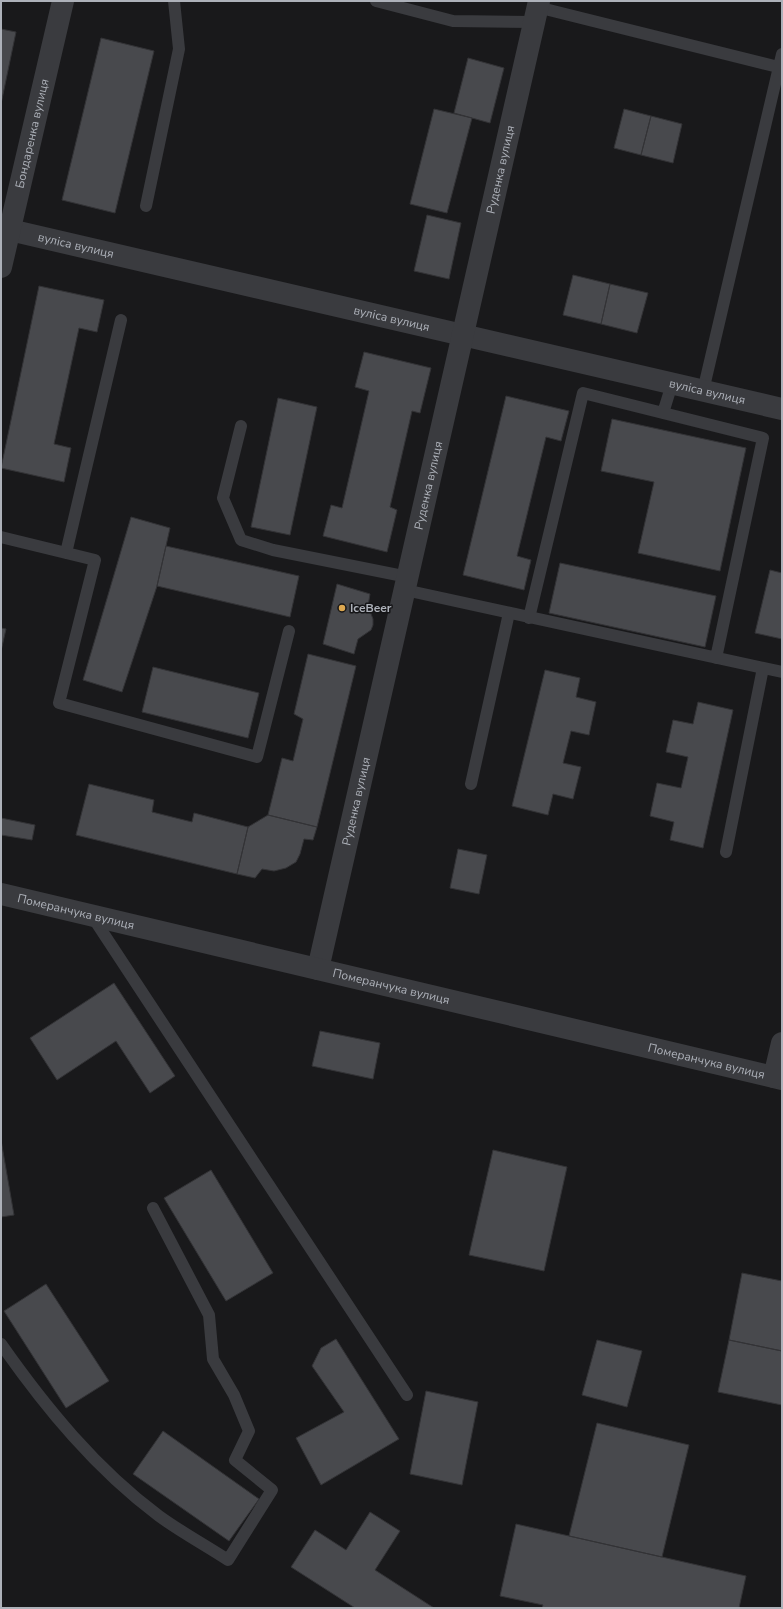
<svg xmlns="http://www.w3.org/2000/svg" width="783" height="1609" viewBox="0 0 783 1609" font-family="'Nunito Sans',sans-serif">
<rect width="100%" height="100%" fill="#19191b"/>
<path fill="#48494d" stroke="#333336" d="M 1,29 L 16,32 L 1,104 Z
M 101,38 L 154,51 L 115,213 L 62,200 Z
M 468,58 L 504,68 L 490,123 L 454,113 Z
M 434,109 L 472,118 L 447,213 L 410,204 Z
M 624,109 L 651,116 L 641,155 L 614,148 Z
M 651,116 L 682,124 L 673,163 L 641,155 Z
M 427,215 L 461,223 L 449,279 L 414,271 Z
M 573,275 L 610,284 L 601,324 L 563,315 Z
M 610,284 L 648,293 L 637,333 L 601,324 Z
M 39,286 L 104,300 L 97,332 L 79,328 L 54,444 L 71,448 L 64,482 L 1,468 Z
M 364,352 L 431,368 L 420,413 L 412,411 L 390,507 L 397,510 L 387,552 L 323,536 L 331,505 L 342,508 L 369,391 L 355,387 Z
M 506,396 L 569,411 L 561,441 L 546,437 L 517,556 L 531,560 L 524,590 L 463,575 Z
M 278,398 L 317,407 L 290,535 L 251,527 Z
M 612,419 L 746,448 L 720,571 L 638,553 L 654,482 L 601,471 Z
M 131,517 L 170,528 L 157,586 L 122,692 L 83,680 Z
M 166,546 L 299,576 L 290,617 L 157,586 Z
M 560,563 L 716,596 L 705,647 L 549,613 Z
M 770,570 L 782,573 L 782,639 L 755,633 Z
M 337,584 L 370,594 L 368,606 L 373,619 L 373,625 L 371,630 L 358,639 L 354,654 L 323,644 Z
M 1,628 L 6,629 L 1,651 Z
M 308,654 L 356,666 L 317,827 L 268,815 L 282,758 L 293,761 L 303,719 L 294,714 Z
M 153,667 L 259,693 L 248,738 L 142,712 Z
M 545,670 L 580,678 L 576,697 L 596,702 L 589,735 L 571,731 L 563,763 L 581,767 L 573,799 L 553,794 L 548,815 L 512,806 Z
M 698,702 L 733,710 L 703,848 L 670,840 L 674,822 L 650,816 L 657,783 L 681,788 L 688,757 L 666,752 L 673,720 L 693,724 Z
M 89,784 L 154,800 L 152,812 L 192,822 L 194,813 L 248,827 L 237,874 L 76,835 Z
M 268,815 L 317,827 L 313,840 L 304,839 L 300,854 L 296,862 L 286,868 L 274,871 L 262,869 L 255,878 L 237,874 L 248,827 Z
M 1,818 L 35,825 L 32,840 L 1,835 Z
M 458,849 L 487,855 L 479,894 L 450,888 Z
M 114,983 L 175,1076 L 150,1093 L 116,1041 L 57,1080 L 30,1038 Z
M 320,1031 L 380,1043 L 373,1079 L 312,1066 Z
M 1,1140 L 14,1215 L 1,1217 Z
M 493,1150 L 567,1167 L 544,1271 L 469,1255 Z
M 211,1170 L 273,1273 L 226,1301 L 164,1198 Z
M 742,1273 L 782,1281 L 782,1351 L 729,1340 Z
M 46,1284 L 109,1381 L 66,1408 L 4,1311 Z
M 336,1339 L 399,1439 L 321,1485 L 296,1438 L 344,1412 L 312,1366 L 321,1348 Z
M 597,1340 L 642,1351 L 627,1407 L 582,1395 Z
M 729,1340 L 782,1351 L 782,1405 L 718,1392 Z
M 426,1391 L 478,1402 L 462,1485 L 410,1474 Z
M 597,1423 L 689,1445 L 662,1557 L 569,1536 Z
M 163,1431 L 259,1499 L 229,1541 L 133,1474 Z
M 370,1512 L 400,1531 L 375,1570 L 434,1608 L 355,1608 L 291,1567 L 315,1530 L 346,1550 Z
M 516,1524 L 746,1576 L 739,1608 L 542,1608 L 543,1605 L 500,1596 Z"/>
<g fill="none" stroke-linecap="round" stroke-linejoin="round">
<path stroke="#3a3b3f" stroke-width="12" d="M 376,1 L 453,21 L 534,22
M 537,7 L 782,68
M 146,206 L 179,49 L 174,1
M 703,391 L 782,54
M 663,413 L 672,384
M 241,426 L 223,498 L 241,540 L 273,550 L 408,577
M 1,537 L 95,560 L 59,703 L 257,757 L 289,631
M 66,553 L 121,320
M 405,590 L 782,672
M 529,618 L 583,393 L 763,438 L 716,658
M 471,784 L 509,613
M 726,852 L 763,668
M 92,916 L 407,1395
M 1,1344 C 46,1408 96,1469 159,1516 C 181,1532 205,1545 228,1560 L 272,1490 L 235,1460 L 249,1431 L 234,1395 L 213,1359 L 209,1315 L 153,1208"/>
<g stroke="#3a3b3f" stroke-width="22">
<path id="s1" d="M 1,228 L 782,409"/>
<path id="s2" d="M 1,267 L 63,1"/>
<path id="s3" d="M 318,969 L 539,1"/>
</g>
<g stroke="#3a3b3f" stroke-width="22">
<path id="s4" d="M 1,894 L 782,1079"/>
<path d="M 774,1077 L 782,1043"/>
</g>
</g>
<circle fill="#dca750" stroke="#141416" stroke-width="1.5" cx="342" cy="608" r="4"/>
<g text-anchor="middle" stroke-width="3" stroke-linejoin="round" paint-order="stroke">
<g font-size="12" fill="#adb1b9" stroke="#141416">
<text dy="4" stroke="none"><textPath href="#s2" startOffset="137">Бондаренка вулиця</textPath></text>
<text dy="4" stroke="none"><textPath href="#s3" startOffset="820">Руденка вулиця</textPath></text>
<text dy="4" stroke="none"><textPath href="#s1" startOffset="77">вуліса вулиця</textPath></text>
<text dy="4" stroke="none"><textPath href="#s1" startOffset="401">вуліса вулиця</textPath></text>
<text dy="4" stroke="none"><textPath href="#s1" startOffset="725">вуліса вулиця</textPath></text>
<text dy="4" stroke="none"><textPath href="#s3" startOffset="496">Руденка вулиця</textPath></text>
<text dy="4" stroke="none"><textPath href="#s3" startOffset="172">Руденка вулиця</textPath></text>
<text dy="4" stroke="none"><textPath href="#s4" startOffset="77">Померанчука вулиця</textPath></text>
<text dy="4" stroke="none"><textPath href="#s4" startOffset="401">Померанчука вулиця</textPath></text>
<text dy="4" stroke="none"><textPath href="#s4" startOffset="725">Померанчука вулиця</textPath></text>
</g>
<g font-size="12" font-weight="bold" fill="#adb1b9" stroke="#141416" text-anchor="start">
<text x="350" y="612">IceBeer</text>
</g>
</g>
<rect width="783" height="1609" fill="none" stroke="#adb1b9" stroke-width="4"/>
</svg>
